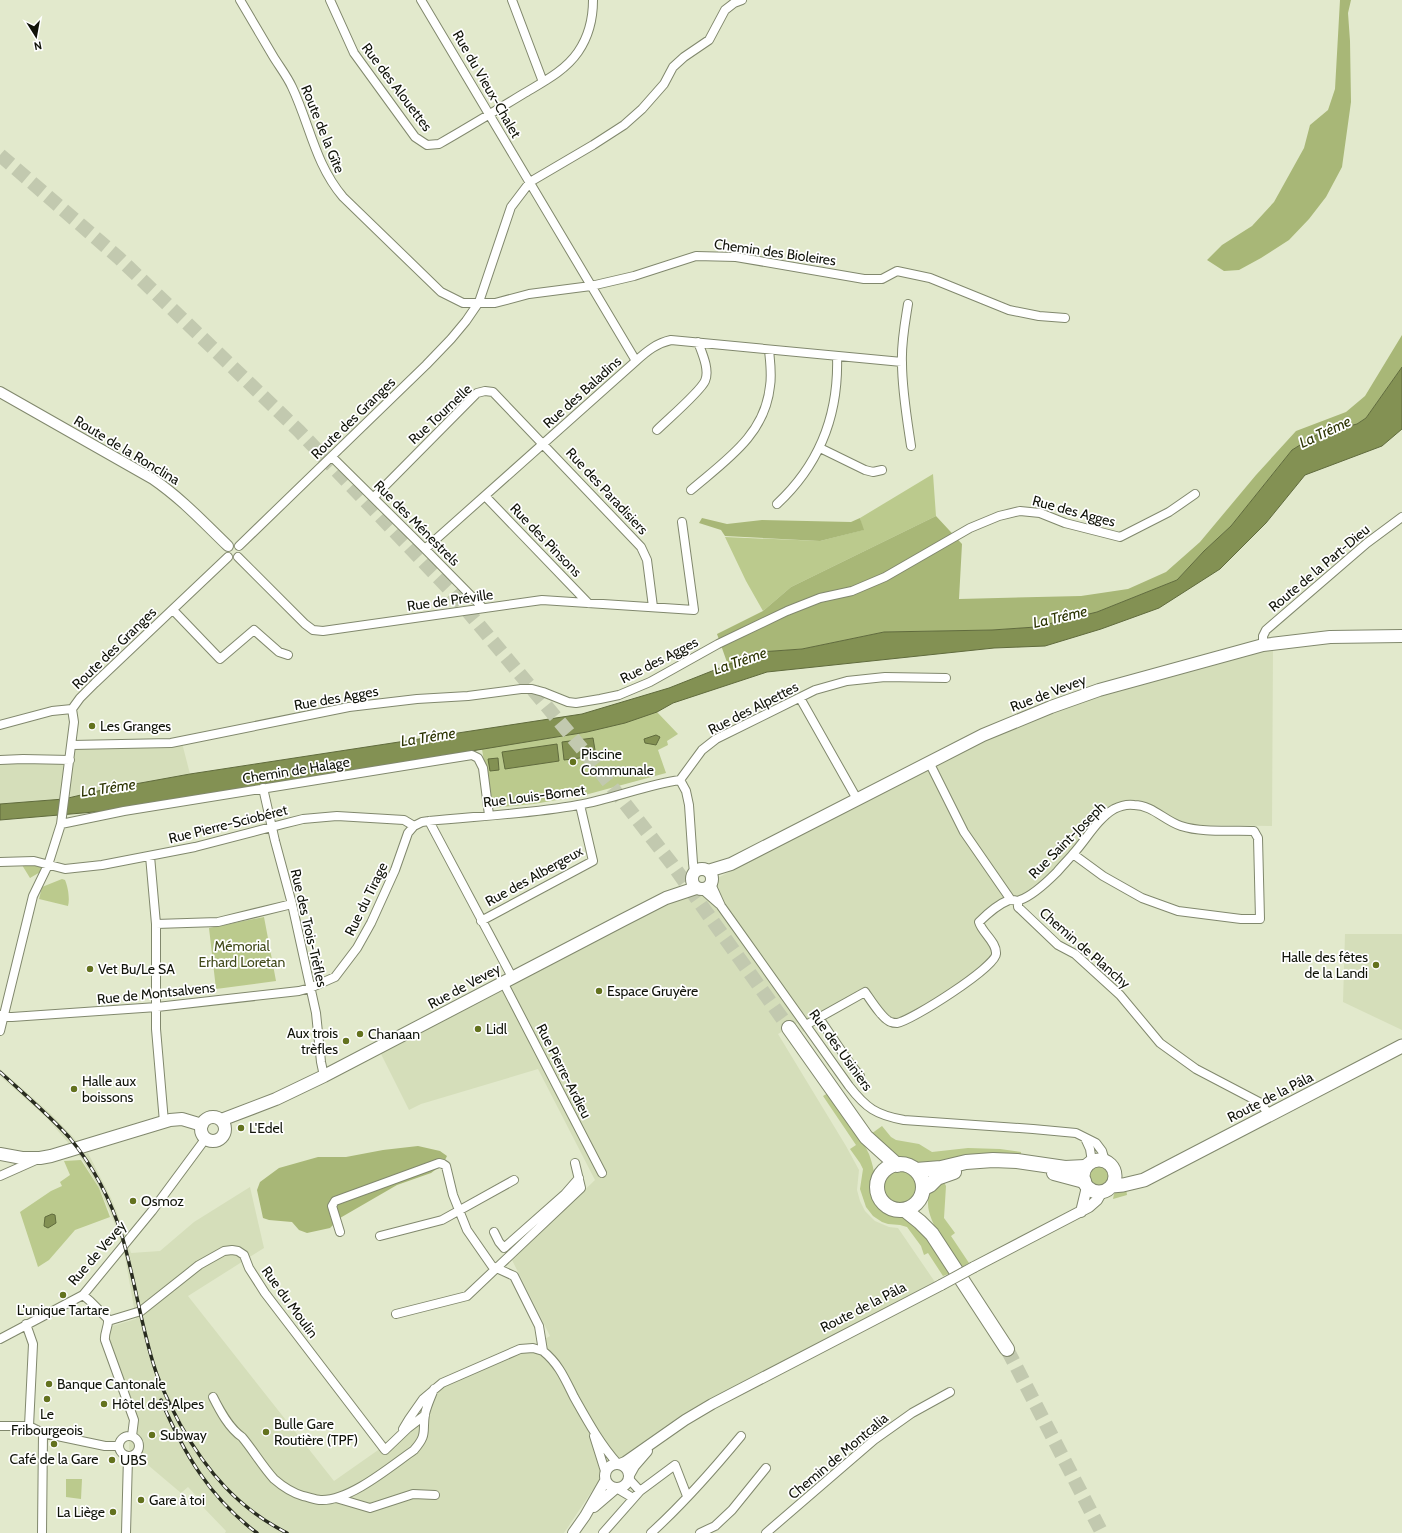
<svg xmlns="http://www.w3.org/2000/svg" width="1402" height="1533" viewBox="0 0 1402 1533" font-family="Cabin,sans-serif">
<rect width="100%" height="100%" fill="#e2e9cc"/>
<path fill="#d5deba" d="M 1273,649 L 1272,826 L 1192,825 L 1176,820 L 1151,805 L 1143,801 L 1129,800 L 1110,806 L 1103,810 L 1064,860 L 1048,876 L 984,922 L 983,925 L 998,955 L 930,1009 L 887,1023 L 882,1023 L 863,997 L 803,1032 L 797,1023 L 778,1034 L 846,1146 L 859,1170 L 857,1190 L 860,1201 L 865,1211 L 875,1221 L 889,1227 L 898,1228 L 935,1282 L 713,1398 L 671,1423 L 633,1453 L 592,1491 L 564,1533 L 225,1533 L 226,1531 L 202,1506 L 204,1504 L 188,1487 L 181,1493 L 129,1449 L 130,1420 L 101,1335 L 109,1327 L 136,1319 L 125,1257 L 119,1236 L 113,1219 L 99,1188 L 82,1159 L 47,1118 L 0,1076 L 0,1069 L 50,1113 L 74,1138 L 86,1154 L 88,1153 L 111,1198 L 123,1228 L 131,1253 L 160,1251 L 194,1222 L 250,1187 L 264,1248 L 188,1296 L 334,1481 L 401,1434 L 427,1401 L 453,1377 L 529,1348 L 550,1336 L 512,1260 L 595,1180 L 538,1069 L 421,1104 L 409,1110 L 380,1052 L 993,736 L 1080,702 Z
M 182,743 L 190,774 L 102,790 L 64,799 L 0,804 L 0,759 L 70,760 L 72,745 Z
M 1345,934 L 1402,934 L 1402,1030 L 1343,1002 Z"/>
<path fill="#bbca8d" d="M 933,474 L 936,516 L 791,587 L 763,611 L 746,581 L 725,537 L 820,541 L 863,530 L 860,518 Z
M 657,712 L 678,734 L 667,741 L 668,745 L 658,750 L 666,773 L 585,795 L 534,804 L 491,808 L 482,749 C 541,739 600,731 657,712 Z
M 35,864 L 43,867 L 42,871 L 30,878 L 22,865 Z
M 62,879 L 65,880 C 68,887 70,899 68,906 L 39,899 L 42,887 Z
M 264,917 L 276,981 L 216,989 L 209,928 Z
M 828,1093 C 841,1112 859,1132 869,1154 C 871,1160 874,1168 874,1175 C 873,1185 870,1195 877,1204 C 887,1219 897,1212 909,1220 C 927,1232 938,1255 951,1273 L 943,1276 L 928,1253 L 924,1255 L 921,1246 L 907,1227 L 900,1225 L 888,1224 L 882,1222 L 873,1216 L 866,1207 L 860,1189 L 863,1169 L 860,1163 L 850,1149 L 856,1145 L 823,1096 Z
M 882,1126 L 891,1137 L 896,1140 L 919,1144 L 932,1152 L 968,1148 L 1000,1149 L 1021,1152 L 1021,1157 L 920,1164 L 897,1157 L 871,1134 Z
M 81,1160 L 99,1188 L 110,1217 L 75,1230 L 49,1260 L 38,1267 L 20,1212 L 51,1191 L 62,1186 L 60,1182 L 70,1175 L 64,1161 Z
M1087 1176a12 12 0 1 1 24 0a12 12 0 1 1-24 0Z
M883 1188a18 18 0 1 1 36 0a18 18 0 1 1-36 0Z
M 944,1182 L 946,1186 L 944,1218 L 955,1233 L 951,1236 L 969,1263 L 962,1267 C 950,1249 927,1223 928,1202 C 928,1195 931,1190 934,1185 Z
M 1126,1188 L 1127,1195 L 1113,1199 L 1114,1194 L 1117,1190 Z
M 66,1479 L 82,1479 L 81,1499 L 66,1497 Z"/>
<path fill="#a8b777" d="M 1340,0 L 1351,0 L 1348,13 L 1350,41 L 1351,102 L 1342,167 L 1326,197 L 1309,219 L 1289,240 L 1261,258 L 1239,270 L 1224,271 L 1207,260 L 1222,245 L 1252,226 L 1274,202 L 1304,148 L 1310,125 L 1328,110 L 1335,89 Z
M 1402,335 L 1402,367 L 1366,418 L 1357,424 L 1318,434 L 1292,450 L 1231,526 L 1204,551 L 1177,580 L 1097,612 L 1036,627 L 992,630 L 884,632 L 802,649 L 760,652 L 728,665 L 717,634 L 763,611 L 791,587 L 936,516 L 962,544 L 959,599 L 1081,596 L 1128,589 L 1166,572 L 1200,542 L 1256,475 L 1296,431 L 1346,412 L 1365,396 Z
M 702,518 L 727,524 L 762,520 L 851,522 L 860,518 L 864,530 L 820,541 L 725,536 L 721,530 L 699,523 Z
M 418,1146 L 440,1151 L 447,1156 L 443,1164 L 431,1173 L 397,1185 L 340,1218 L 330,1228 L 307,1233 L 299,1230 L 292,1222 L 269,1220 L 263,1218 L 257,1190 L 260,1182 L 279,1168 L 318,1157 L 346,1157 L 383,1150 Z"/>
<path fill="#839153" stroke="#606b3d" d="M 1402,367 L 1402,429 L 1382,446 L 1305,475 L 1266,523 L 1220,569 L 1159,608 L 1101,629 L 1045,646 L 994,648 L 767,672 L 673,703 L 657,712 L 625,723 L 587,732 L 106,811 L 0,820 L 0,804 L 64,799 L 102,790 L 190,774 L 582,714 L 669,688 L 760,652 L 802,649 L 884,632 L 992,630 L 1036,627 L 1097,612 L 1177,580 L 1204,551 L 1231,526 L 1292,450 L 1318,434 L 1357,424 L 1366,418 Z
M 656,735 L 660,737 L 656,745 L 645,743 L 644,739 Z
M 593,738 L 596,756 L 564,760 L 562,742 Z
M 557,744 L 559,761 L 505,769 L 502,752 Z
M 498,758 L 499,770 L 490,771 L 488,759 Z
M 52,1214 L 55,1215 L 56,1223 L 48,1228 L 44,1226 L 45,1217 Z"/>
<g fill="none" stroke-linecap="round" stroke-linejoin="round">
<path stroke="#c2c9af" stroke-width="14" stroke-dasharray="14 7" stroke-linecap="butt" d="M 0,155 L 119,258 L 299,431 L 450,590 L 588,756 L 672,864 L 789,1028
M 1007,1349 L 1102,1533"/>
<defs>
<path id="minor" d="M 240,0 C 251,19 262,37 273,56 C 279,66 287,76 292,87 C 310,125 315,164 343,197 L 441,292 L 463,303 L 495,303 L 529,294 L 591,286 L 634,276 L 696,256 L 736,257 L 864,279 L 882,279 L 897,271 L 930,278 L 1009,310 L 1039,316 L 1065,318
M 330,0 L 354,53 L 415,137 L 427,145 L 439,144 C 467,128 495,111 523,94 C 543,82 565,71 578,52 C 589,36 593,19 593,0
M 421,0 L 636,361
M 512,0 L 543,82
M 908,304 C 905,323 901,343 902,363 C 902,390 907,419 911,446
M 657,430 C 667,420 700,392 705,381 C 710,370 702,353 698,342
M 820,448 L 865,470 L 873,472 L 882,470
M 332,457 L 425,549 L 483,608
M 691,490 C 726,460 765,435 770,386 C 772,374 770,361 769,350
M 485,496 L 588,603
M 374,497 L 477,393 L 485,391 L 493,392 L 641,547 L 647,560 L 653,607
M 777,504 C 820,464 839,415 837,356
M 239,546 L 426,365 L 451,339 L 466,321 L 479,302 L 511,207 L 530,182 L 593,145 L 624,125 L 642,109 L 664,84 L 673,67 L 684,57 L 709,40 L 725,10 L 734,3 L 742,0
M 425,549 L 636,361 C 647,351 657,343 671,340 L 902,362
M 238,557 L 305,624 L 313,630 L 323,631 L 542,600 L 694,610 L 682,522
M 173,610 L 220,659 L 254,630 L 279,652 L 288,655
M 1263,645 L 1263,636 L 1266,630 L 1367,543 L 1402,517
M 800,698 L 857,799
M 72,709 L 80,698 L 95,683 L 228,557
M 0,725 L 52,711 L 72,709
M 72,745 L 171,743 L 349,707 L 417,699 L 468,696 L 521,689 L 532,689 L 543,692 L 568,702 L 576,703 L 600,699 L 619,695 L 650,682 L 718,644 L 787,611 L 820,598 L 852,591 L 885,577 L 970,528 L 999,516 L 1020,511 L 1040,513 L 1065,523 L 1120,537 L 1169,512 L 1195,494
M 0,760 L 23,759 L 70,760
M 929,762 L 964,832 L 1011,900
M 263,788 L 275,841 L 292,904 L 316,1013 L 321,1062 L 324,1076
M 429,821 L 512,977
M 61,824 L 124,811 L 472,755 L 478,758 L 483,768 L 489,815
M 150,856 L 156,924 L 156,1029 L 164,1122
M 0,862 L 34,861 L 65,869 L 102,865 L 195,847 L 283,824 L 303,819 L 337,816 L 404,820 L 414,826
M 694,872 L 693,863 L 689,805 L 686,791 L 680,780 L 702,750 L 716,739 L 815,690 L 847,681 L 885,677 L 946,678
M 711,884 L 721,906 L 849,1086 C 866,1108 876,1115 904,1120 L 1033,1129 L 1076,1133 L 1096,1143 L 1102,1151 L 1105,1161
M 703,890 L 719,904
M 1018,901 L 1018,907 L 1058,945 L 1075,954 L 1120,995 L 1160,1043 L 1196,1069 L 1259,1102 L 1269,1114
M 481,921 L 593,861 L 580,805
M 156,924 L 218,922 L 292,904
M 503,982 L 602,1173
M 0,1015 L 12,1017 L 157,1007 L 299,991 L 310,988 L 335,977 L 357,948 L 371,923 L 395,870 L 408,833 L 414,826 L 422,822 L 429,821 C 479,816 529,814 578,805 C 613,799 645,785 680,780
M 819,1018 L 851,1065 L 860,1076
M 806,1025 L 865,992 C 870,999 883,1020 891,1022 C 893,1023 895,1023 897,1023 C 911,1021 996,967 996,954 C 997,942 982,933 979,922 C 987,914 999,904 1009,900 C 1013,899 1016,902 1020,900 C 1032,896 1048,881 1057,872 C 1062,866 1068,860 1073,854 C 1086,840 1097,819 1114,809 C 1120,806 1127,804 1134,805 C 1152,805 1165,821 1181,826 C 1203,833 1230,830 1254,831 L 1258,838 L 1260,919 L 1241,919 L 1178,911 L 1142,898 L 1103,876 L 1073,854
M 0,1031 L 33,896 L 48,865 L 61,824 L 74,722 L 72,709
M 1085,1138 L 1090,1149 L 1092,1162
M 0,1176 L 36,1160
M 340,1232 L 332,1206 L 335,1201 L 439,1163 L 443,1164 L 446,1166 L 453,1195 L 467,1230 L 492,1266 L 514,1276 L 539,1326 L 543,1351 C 559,1364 565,1379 574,1397 C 587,1420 600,1444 618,1464
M 494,1232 L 499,1242 L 504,1248 L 565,1194 L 579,1178
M 380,1236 L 442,1220 L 514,1180
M 83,1295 L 90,1301 L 108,1319 C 109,1326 104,1333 105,1340 L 134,1420 L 132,1436
M 396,1314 L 467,1296 L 581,1188 L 575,1163
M 108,1321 L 141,1311 L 199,1265 L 224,1251 L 232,1250 L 238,1251 L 244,1255 L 249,1268 L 265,1293 L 385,1450 L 408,1428 L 425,1415
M 26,1324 L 33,1344 L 29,1426
M 0,1339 L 83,1295 L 152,1211 L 206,1138
M 213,1397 C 220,1411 229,1428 242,1437 C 253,1450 262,1466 274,1479 C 282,1486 293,1493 303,1496 C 309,1497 315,1500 321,1500 C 350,1501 391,1466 414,1450 C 428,1434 422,1432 425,1414 C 427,1405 431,1397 434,1389
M 0,1426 L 29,1426 L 43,1433 L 105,1446 L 119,1446
M 403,1429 L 409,1419 L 423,1399 L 442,1383 L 520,1349 L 533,1348 L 543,1351
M119 1446a10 10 0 1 1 20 0a10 10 0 1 1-20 0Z
M 594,1436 L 605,1471
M 629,1479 L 640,1491
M 618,1489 L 633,1498
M 336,1498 L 370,1508 L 413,1494 L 435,1495
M 42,1533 L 43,1433
M 126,1533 L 128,1457
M 603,1533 L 640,1491 L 675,1465 L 687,1496
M 651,1533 C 684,1503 713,1470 741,1436
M 700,1533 L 715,1526 L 732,1510 L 766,1468
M 766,1533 L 874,1440 L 912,1413 L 950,1392"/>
<path id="tertiary" d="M 0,392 L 153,479 C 182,499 203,522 228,546
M 1081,1212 L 1087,1187
M 974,1267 L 1089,1207 L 1097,1200 L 1101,1193
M605 1476a12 12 0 1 1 24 0a12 12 0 1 1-24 0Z
M 620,1464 L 625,1462 L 685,1420 L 712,1404 L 941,1285
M 629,1475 L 634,1466 L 647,1451
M 594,1507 L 615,1489
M 573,1533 L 585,1516 L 605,1481"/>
<path id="secondary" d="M692 879a10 10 0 1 1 20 0a10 10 0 1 1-20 0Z
M 708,871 L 731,864 L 983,735 L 1051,707 L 1099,690 L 1263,645 L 1330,637 L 1402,636
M201 1129a12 12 0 1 1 24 0a12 12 0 1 1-24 0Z
M 221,1120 L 276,1099 L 324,1076 L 623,920 L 666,898 L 696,888
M 0,1154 L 22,1158 L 40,1158 L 51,1156 L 170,1120 L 182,1119 L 202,1125"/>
<path id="primary" d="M1083 1176a16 16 0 1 1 32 0a16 16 0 1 1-32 0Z
M 1112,1186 L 1123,1185 L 1144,1180 L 1402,1046"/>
<path id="trunk" d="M 789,1028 L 866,1137 L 897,1165
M877 1187a23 23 0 1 1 46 0a23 23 0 1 1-46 0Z
M 916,1170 L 941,1168 L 966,1162 L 993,1160 L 1017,1161 L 1065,1168 L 1085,1167
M 1054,1173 L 1084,1181
M 924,1188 L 930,1185 L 937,1178 L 954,1172
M 905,1210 L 920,1222 L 932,1234 L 1007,1349"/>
</defs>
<use href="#minor" stroke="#81886d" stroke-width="10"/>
<use href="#tertiary" stroke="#81886d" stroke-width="12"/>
<use href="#secondary" stroke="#81886d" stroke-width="14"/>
<use href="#primary" stroke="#81886d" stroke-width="15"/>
<use href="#trunk" stroke="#81886d" stroke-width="16"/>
<use href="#minor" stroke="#fff" stroke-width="8"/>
<use href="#tertiary" stroke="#fff" stroke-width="10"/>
<use href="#secondary" stroke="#fff" stroke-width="12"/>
<use href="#primary" stroke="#fff" stroke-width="13"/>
<use href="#trunk" stroke="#fff" stroke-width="14"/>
<defs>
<path id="rail" d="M 0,1072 C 23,1093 48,1114 69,1137 C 93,1166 111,1200 122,1236 C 135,1280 141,1326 155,1369 C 161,1388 171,1406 180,1424 C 207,1472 238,1508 287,1533
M 161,1400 C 184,1454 210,1498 257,1533"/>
</defs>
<use href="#rail" stroke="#292c20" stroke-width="3.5"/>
<use href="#rail" stroke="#fff" stroke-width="2" stroke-dasharray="6" stroke-linecap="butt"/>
<defs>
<path id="tertiary-bridge" d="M 941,1285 L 974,1267"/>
</defs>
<use href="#tertiary-bridge" stroke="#81886d" stroke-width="12" stroke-linecap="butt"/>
<use href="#tertiary-bridge" stroke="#fff" stroke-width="10"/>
</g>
<g fill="#63721e" stroke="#fff" stroke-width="1.5">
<circle cx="92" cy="726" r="4"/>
<circle cx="573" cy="762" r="4"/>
<circle cx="1376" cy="965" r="4"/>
<circle cx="90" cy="969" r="4"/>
<circle cx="599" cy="991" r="4"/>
<circle cx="478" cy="1029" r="4"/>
<circle cx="360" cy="1034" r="4"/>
<circle cx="346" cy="1041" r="4"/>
<circle cx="74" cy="1089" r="4"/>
<circle cx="241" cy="1128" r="4"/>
<circle cx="133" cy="1201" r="4"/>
<circle cx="63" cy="1295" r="4"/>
<circle cx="49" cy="1384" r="4"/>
<circle cx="47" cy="1399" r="4"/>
<circle cx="104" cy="1404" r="4"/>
<circle cx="266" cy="1432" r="4"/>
<circle cx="152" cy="1435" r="4"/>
<circle cx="54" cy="1444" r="4"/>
<circle cx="112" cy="1460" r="4"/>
<circle cx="141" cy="1500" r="4"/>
<circle cx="113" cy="1512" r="4"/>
</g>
<g text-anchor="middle" stroke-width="3.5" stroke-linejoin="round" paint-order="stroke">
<g font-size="14" fill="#101309" stroke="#fff">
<text transform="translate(487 84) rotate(60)" y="5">Rue du Vieux-Chalet</text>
<text transform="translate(397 87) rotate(53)" y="5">Rue des Alouettes</text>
<text transform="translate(323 129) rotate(68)" y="5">Route de la Gîte</text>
<text transform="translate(775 252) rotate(8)" y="5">Chemin des Bioleires</text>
<text transform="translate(582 392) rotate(-42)" y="5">Rue des Baladins</text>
<text transform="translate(440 414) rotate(-43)" y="5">Rue Tournelle</text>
<text transform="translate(353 418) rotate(-44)" y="5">Route des Granges</text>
<text transform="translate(127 450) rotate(31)" y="5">Route de la Ronclina</text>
<text transform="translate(607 491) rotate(47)" y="5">Rue des Paradisiers</text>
<text transform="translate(1074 511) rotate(15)" y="5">Rue des Agges</text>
<text transform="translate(417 523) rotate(45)" y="5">Rue des Ménestrels</text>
<text transform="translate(546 540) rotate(46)" y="5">Rue des Pinsons</text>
<text transform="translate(1319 568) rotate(-40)" y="5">Route de la Part-Dieu</text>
<text transform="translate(450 600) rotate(-8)" y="5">Rue de Préville</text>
<text transform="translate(114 648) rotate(-44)" y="5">Route des Granges</text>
<text transform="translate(659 660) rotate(-27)" y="5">Rue des Agges</text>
<text transform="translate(1048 693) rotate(-21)" y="5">Rue de Vevey</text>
<text transform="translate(336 698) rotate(-10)" y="5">Rue des Agges</text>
<text transform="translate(753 708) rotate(-27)" y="5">Rue des Alpettes</text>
<text transform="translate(296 770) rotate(-9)" y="5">Chemin de Halage</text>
<text transform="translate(534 796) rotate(-7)" y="5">Rue Louis-Bornet</text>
<text transform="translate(228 824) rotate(-14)" y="5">Rue Pierre-Sciobéret</text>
<text transform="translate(1067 840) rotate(-45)" y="5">Rue Saint-Joseph</text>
<text transform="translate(534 876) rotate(-29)" y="5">Rue des Albergeux</text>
<text transform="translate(366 899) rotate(-64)" y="5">Rue du Tirage</text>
<text transform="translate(309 928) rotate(77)" y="5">Rue des Trois-Trèfles</text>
<text transform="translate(1085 948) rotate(41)" y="5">Chemin de Planchy</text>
<text transform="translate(464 986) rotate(-28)" y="5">Rue de Vevey</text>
<text transform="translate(156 993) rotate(-6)" y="5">Rue de Montsalvens</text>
<text transform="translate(841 1050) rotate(54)" y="5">Rue des Usiniers</text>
<text transform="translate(564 1071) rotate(63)" y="5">Rue Pierre-Ardieu</text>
<text transform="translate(1270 1097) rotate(-27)" y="5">Route de la Pâla</text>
<text transform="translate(97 1253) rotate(-49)" y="5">Rue de Vevey</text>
<text transform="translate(290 1302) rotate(54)" y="5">Rue du Moulin</text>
<text transform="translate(863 1307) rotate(-27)" y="5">Route de la Pâla</text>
<text transform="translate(838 1456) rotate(-40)" y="5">Chemin de Montcalia</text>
</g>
<g font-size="14" fill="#101309" stroke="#fff" text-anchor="start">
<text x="100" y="731">Les Granges</text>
<text x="581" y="759">Piscine<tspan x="581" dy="16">Communale</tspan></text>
<text x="1368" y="962" text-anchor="end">Halle des fêtes<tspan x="1368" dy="16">de la Landi</tspan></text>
<text x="98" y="974">Vet Bu/Le SA</text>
<text x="607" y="996">Espace Gruyère</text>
<text x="486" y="1034">Lidl</text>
<text x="338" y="1038" text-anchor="end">Aux trois<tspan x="338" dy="16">trèfles</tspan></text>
<text x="368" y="1039">Chanaan</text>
<text x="82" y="1086">Halle aux<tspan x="82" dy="16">boissons</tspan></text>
<text x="249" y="1133">L'Edel</text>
<text x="141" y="1206">Osmoz</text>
<text x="63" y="1315" text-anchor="middle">L'unique Tartare</text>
<text x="57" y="1389">Banque Cantonale</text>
<text x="112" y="1409">Hôtel des Alpes</text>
<text x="47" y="1419" text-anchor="middle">Le<tspan x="47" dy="16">Fribourgeois</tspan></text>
<text x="274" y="1429">Bulle Gare<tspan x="274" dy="16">Routière (TPF)</tspan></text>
<text x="160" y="1440">Subway</text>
<text x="54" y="1464" text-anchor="middle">Café de la Gare</text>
<text x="120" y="1465">UBS</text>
<text x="149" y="1505">Gare à toi</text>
<text x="105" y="1517" text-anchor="end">La Liège</text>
</g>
<g font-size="14" fill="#404919" stroke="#fff">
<text x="242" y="951">Mémorial<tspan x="242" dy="16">Erhard Loretan</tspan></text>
</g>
<g font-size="15" font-style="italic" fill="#2b3301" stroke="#fff">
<text transform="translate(1325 432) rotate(-25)" y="5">La Trême</text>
<text transform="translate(1060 617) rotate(-13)" y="5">La Trême</text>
<text transform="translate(740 661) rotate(-19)" y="5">La Trême</text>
<text transform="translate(428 737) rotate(-9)" y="5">La Trême</text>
<text transform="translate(108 788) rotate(-8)" y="5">La Trême</text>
</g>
</g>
<g transform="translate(36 36) rotate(169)" stroke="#ffffff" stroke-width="3" paint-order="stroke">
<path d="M0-3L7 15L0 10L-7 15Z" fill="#101309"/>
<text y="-6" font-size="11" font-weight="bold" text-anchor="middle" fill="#101309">N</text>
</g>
</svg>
